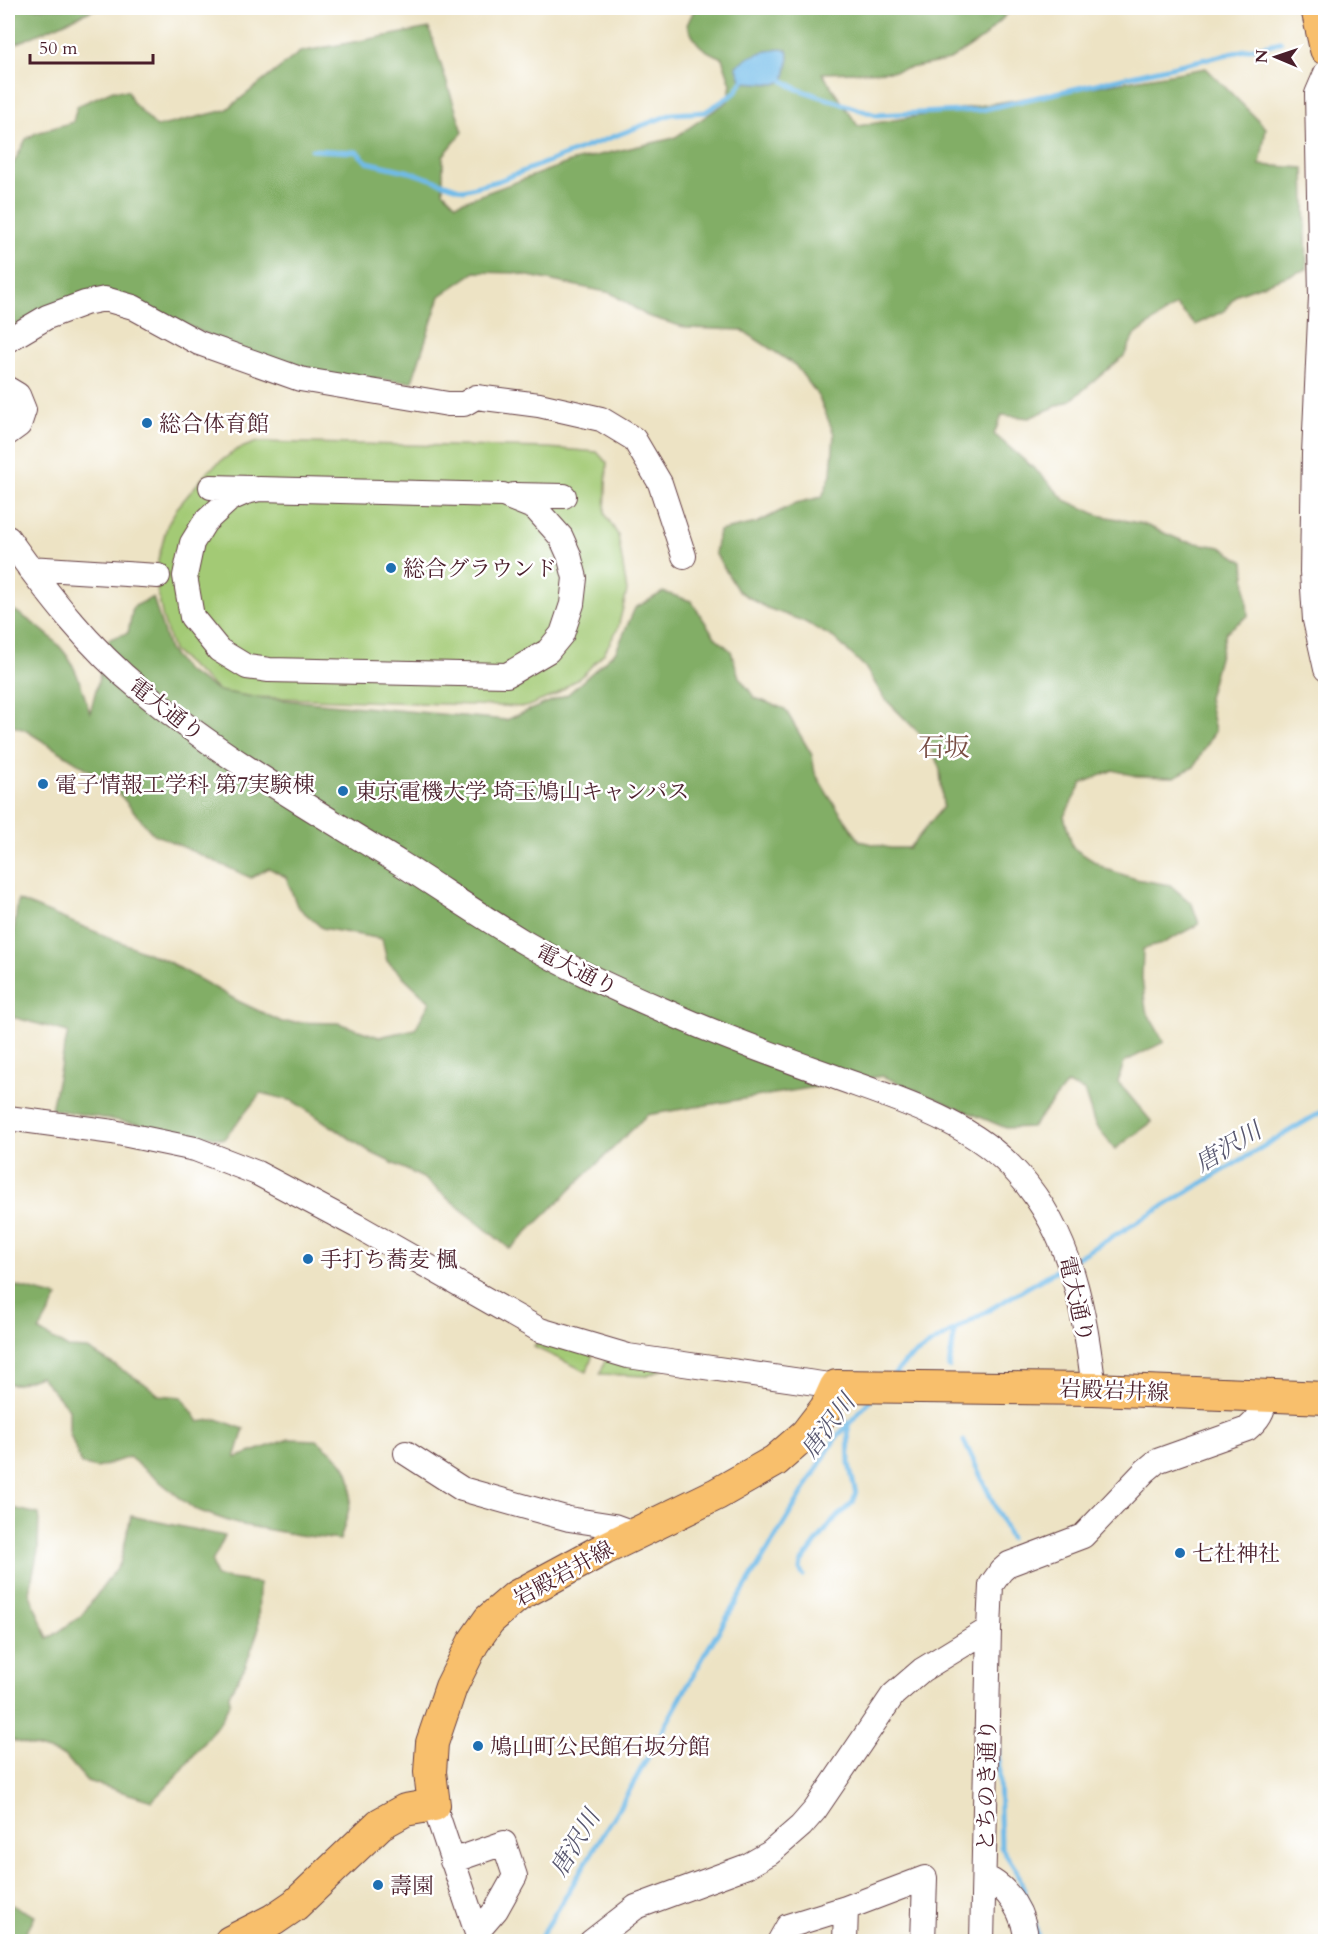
<svg xmlns="http://www.w3.org/2000/svg" width="1333" height="1949" viewBox="0 0 1333 1949" font-family="Cardo,'Noto Serif JP',serif">
<rect width="100%" height="100%" fill="#fff"/>
<filter id="ink" filterUnits="userSpaceOnUse"><feTurbulence type="fractalNoise" baseFrequency=".0167" numOctaves="2"/><feDisplacementMap in="SourceGraphic" scale="12" xChannelSelector="R" yChannelSelector="G"/><feConvolveMatrix kernelMatrix="1 2 1 2 8 2 1 2 1" color-interpolation-filters="sRGB"/></filter>
<filter id="wash" filterUnits="userSpaceOnUse"><feTurbulence type="fractalNoise" baseFrequency=".008" numOctaves="4" result="noise"/><feDisplacementMap in="SourceGraphic" scale="24" xChannelSelector="R" yChannelSelector="G"/><feGaussianBlur stdDeviation="1.35" result="paint"/><feColorMatrix in="noise" values="0 0 0 0 0 0 0 0 0 0 0 0 0 0 0 0 0 1.4 0 .05"/><feComposite in="paint" operator="in"/></filter>
<g filter="url(#wash)">
<rect width="100%" height="100%" fill="#ede3c4"/>
<path fill="#a3ca75" stroke="#767450" stroke-width="1.5" d="M 257,442 L 549,448 L 597,452 L 607,463 L 605,514 L 618,535 L 627,591 L 618,628 L 604,653 L 583,675 L 555,695 L 526,707 L 253,697 L 219,691 L 173,651 L 163,619 L 157,589 L 158,560 L 167,526 L 177,508 L 209,470 L 236,450 Z
M 542,1336 L 593,1354 L 587,1372 L 534,1347 Z
M 606,1358 L 663,1369 L 647,1376 L 600,1374 Z"/>
<path fill="#82ae66" stroke="#666648" stroke-width="1.5" d="M 8,8 L 97,8 L 11,46 L 8,40 Z
M 695,8 L 1024,8 L 1009,12 L 982,39 L 950,60 L 895,71 L 822,73 L 858,126 L 1206,68 L 1266,128 L 1260,165 L 1304,168 L 1307,269 L 1237,294 L 1224,311 L 1195,325 L 1176,305 L 1134,336 L 1124,356 L 1071,400 L 1029,418 L 1002,415 L 994,434 L 1039,473 L 1065,500 L 1098,515 L 1143,524 L 1183,541 L 1221,547 L 1244,562 L 1248,616 L 1226,632 L 1208,698 L 1215,731 L 1194,767 L 1174,777 L 1136,776 L 1113,770 L 1082,783 L 1064,816 L 1073,848 L 1106,869 L 1136,879 L 1170,885 L 1192,904 L 1199,924 L 1162,944 L 1143,949 L 1142,978 L 1146,1010 L 1164,1042 L 1124,1062 L 1118,1082 L 1152,1122 L 1115,1149 L 1095,1125 L 1084,1091 L 1067,1084 L 1032,1127 L 1006,1128 L 882,1076 L 647,1115 L 510,1249 L 423,1178 L 372,1153 L 293,1101 L 261,1093 L 224,1139 L 51,1109 L 68,1032 L 8,1016 L 8,976 L 18,900 L 167,961 L 238,1001 L 282,1022 L 338,1023 L 379,1037 L 415,1029 L 430,1002 L 387,961 L 382,939 L 322,928 L 297,906 L 286,877 L 269,868 L 251,878 L 152,833 L 110,783 L 25,730 L 8,724 L 8,606 C 28,620 50,633 65,653 C 77,668 84,695 90,713 L 109,639 L 128,633 L 133,607 L 153,597 L 169,650 L 186,671 L 219,691 L 253,697 L 506,720 L 568,694 L 616,651 L 635,608 L 663,592 L 691,601 L 715,637 L 731,651 L 739,677 L 755,698 L 785,709 L 812,755 L 815,773 L 828,795 L 860,841 L 890,848 L 909,848 L 943,807 L 940,770 L 930,744 L 884,698 L 865,667 L 834,638 L 803,621 L 767,608 L 738,591 L 715,553 L 719,531 L 757,523 L 796,503 L 822,497 L 831,474 L 834,434 L 818,395 L 795,365 L 742,330 L 687,328 L 647,316 L 611,293 L 514,273 L 475,272 L 440,296 L 412,382 L 334,376 L 251,354 L 114,293 L 8,327 L 8,174 L 26,139 L 36,133 L 73,122 L 77,106 L 113,90 L 128,91 L 133,103 L 157,127 L 226,110 L 300,52 L 429,28 L 463,132 L 443,156 L 443,191 L 456,204 L 573,161 L 674,138 L 728,101 L 731,84 L 722,58 C 702,50 696,45 687,25 Z
M 8,1284 L 58,1297 L 39,1331 L 68,1348 L 88,1349 L 144,1383 L 159,1395 L 182,1397 L 199,1422 L 217,1419 L 244,1429 L 235,1458 L 289,1439 L 317,1440 C 325,1447 335,1454 342,1462 C 360,1484 347,1517 340,1540 L 298,1535 L 237,1524 L 194,1509 L 129,1457 L 97,1468 L 81,1464 L 69,1431 L 69,1409 L 40,1376 L 18,1384 L 8,1384 Z
M 8,1507 L 39,1514 L 38,1551 L 29,1592 L 48,1639 L 81,1616 L 120,1564 L 131,1516 L 225,1536 L 212,1562 L 216,1577 L 259,1583 L 258,1631 L 245,1667 L 229,1694 L 230,1702 L 222,1719 L 179,1774 L 152,1801 L 87,1781 L 65,1756 L 8,1739 Z
M 8,1903 L 35,1916 L 22,1939 L 8,1941 Z"/>
<path fill="#70bbe9" stroke="#5d6d8a" stroke-width="1.5" d="M 780,49 L 787,50 L 789,58 L 784,81 L 775,84 L 742,82 L 736,66 C 750,55 762,51 780,49 Z"/>
<g fill="none" stroke-linecap="round" stroke-linejoin="round">
<path stroke="#70bbe9" stroke-width="5" d="M 784,81 L 797,89 L 876,115 L 981,110 L 1281,42
M 312,150 L 357,152 L 367,162 L 410,172 L 463,190 L 498,181 L 672,114 L 705,112 L 735,93 L 742,82
M 1075,1259 L 1326,1109
M 949,1367 L 955,1330
M 894,1375 L 907,1360 L 931,1344 L 1062,1267
M 964,1441 L 1010,1538
M 803,1575 L 800,1570 L 801,1563 L 831,1523 L 853,1502 L 856,1494 L 849,1464 L 848,1423
M 998,1739 L 1001,1847 L 1018,1873 L 1031,1911
M 1035,1923 L 1039,1942
M 538,1942 L 629,1791 L 706,1652 L 835,1439 L 873,1397"/>
</g>
</g>
<g filter="url(#ink)">
<g fill="none" stroke-linecap="round" stroke-linejoin="round">
<defs>
<path id="minor" d="M 1326,73 L 1317,94 L 1321,296 L 1314,454 L 1312,572 L 1315,620 L 1326,669
M 8,340 L 47,317 L 85,303 L 105,299 L 133,307 L 199,343 L 300,379 L 448,404 L 464,404 L 476,397 L 539,405 L 601,419 L 634,439 L 660,483 L 684,556
M 8,389 L 18,395 L 24,410 L 19,425 L 8,433
M 211,487 L 251,488
M 259,489 L 503,495 L 535,508 L 561,537 L 569,555 L 575,578 L 572,604 L 562,634 L 548,651 L 507,675 L 269,670 L 247,667 L 219,650 L 192,617 L 185,576 L 192,543 L 205,522 L 230,499 L 246,492 Z
M 514,495 L 564,496
M 8,538 C 46,592 89,648 141,690 C 220,756 312,809 400,863 C 441,889 481,916 522,941 C 568,968 617,990 665,1011 C 718,1035 773,1055 827,1074 C 894,1099 970,1119 1018,1174 C 1073,1236 1084,1310 1094,1389
M 29,568 L 158,576
M 8,1118 L 113,1132 L 195,1149 L 257,1173 L 357,1226 L 540,1330 L 628,1356 L 836,1386
M 406,1453 L 462,1489 L 569,1519 L 614,1526 L 636,1534
M 434,1805 L 480,1942
M 452,1861 L 504,1843 L 515,1876 L 496,1910 L 477,1932
M 984,1877 C 1008,1886 1026,1916 1026,1942
M 591,1942 L 636,1907 L 747,1866 L 770,1853 L 801,1826 L 815,1810 L 893,1695 L 922,1670 L 989,1629
M 779,1942 L 788,1926 L 846,1908 L 925,1878 L 923,1942
M 845,1942 L 846,1908
M 982,1942 L 989,1629 L 991,1585 L 1001,1571 L 1009,1564 L 1083,1536 L 1145,1471 L 1157,1461 L 1247,1429 C 1259,1419 1263,1412 1266,1396"/>
<path id="major" d="M 1317,8 L 1326,49
M 230,1942 L 273,1920 L 295,1905 L 380,1824 L 405,1810 L 434,1805 L 430,1772 L 432,1743 L 451,1687 L 473,1643 L 489,1620 L 517,1596 L 604,1549 L 717,1494 L 775,1461 L 806,1434 L 826,1408 L 836,1386 L 1094,1389 L 1326,1398"/>
</defs>
<use href="#minor" stroke="#623c42" stroke-width="26"/>
<use href="#major" stroke="#623c42" stroke-width="34"/>
<use href="#minor" stroke="#fff" stroke-width="24"/>
<use href="#major" stroke="#f8bf6c" stroke-width="32"/>
</g>
</g>
<g fill="#1f6fb2" stroke="#fff" stroke-width="2">
<circle cx="147" cy="423" r="6"/>
<circle cx="391" cy="568" r="6"/>
<circle cx="43" cy="784" r="6"/>
<circle cx="343" cy="791" r="6"/>
<circle cx="308" cy="1259" r="6"/>
<circle cx="1180" cy="1553" r="6"/>
<circle cx="478" cy="1746" r="6"/>
<circle cx="378" cy="1885" r="6"/>
</g>
<g text-anchor="middle" stroke-width="5" stroke-linejoin="round" paint-order="stroke">
<g font-size="22" fill="#4a1f2b" stroke="#fff" text-anchor="start">
<text x="159" y="431">総合体育館</text>
<text x="403" y="576">総合グラウンド</text>
<text x="55" y="792">電子情報工学科 第7実験棟</text>
<text x="355" y="799">東京電機大学 埼玉鳩山キャンパス</text>
<text x="320" y="1267">手打ち蕎麦 楓</text>
<text x="1192" y="1561">七社神社</text>
<text x="490" y="1754">鳩山町公民館石坂分館</text>
<text x="390" y="1893">壽園</text>
</g>
<g font-size="22" fill="#4a1f2b" stroke="#fff">
<text transform="translate(167 709) rotate(38)" y="8">電大通り</text>
<text transform="translate(577 969) rotate(27)" y="8">電大通り</text>
<text transform="translate(1077 1299) rotate(77)" y="8">電大通り</text>
<text transform="translate(1114 1390) rotate(2)" y="8">岩殿岩井線</text>
<text transform="translate(563 1573) rotate(-29)" y="8">岩殿岩井線</text>
<text transform="translate(986 1785) rotate(-89)" y="8">とちのき通り</text>
</g>
<g font-size="24" font-style="italic" fill="#57566e" stroke="#fff">
<text transform="translate(1228 1147) rotate(-31)" y="8">唐沢川</text>
<text transform="translate(828 1426) rotate(-53)" y="8">唐沢川</text>
<text transform="translate(575 1843) rotate(-59)" y="8">唐沢川</text>
</g>
<g font-size="26" fill="#784d43" stroke="#fff">
<text x="944" y="756">石坂</text>
</g>
</g>
<rect width="1333" height="1949" fill="none" stroke="#fff" stroke-width="30"/>
<g transform="translate(1276 57) rotate(272)" stroke="#ffffff" stroke-width="4.5" paint-order="stroke">
<path d="M0-4.5L10 22L0 15L-10 22Z" fill="#4a1f2b"/>
<text y="-9" font-size="16" font-weight="bold" text-anchor="middle" fill="#4a1f2b">N</text>
</g>
<path d="M30 54v9h123v-9" fill="none" stroke="#4a1f2b" stroke-width="3"/>
<text x="39" y="54" font-size="18" fill="#4a1f2b" stroke="#ffffff" stroke-width="4.5" paint-order="stroke">50 m</text>
</svg>
